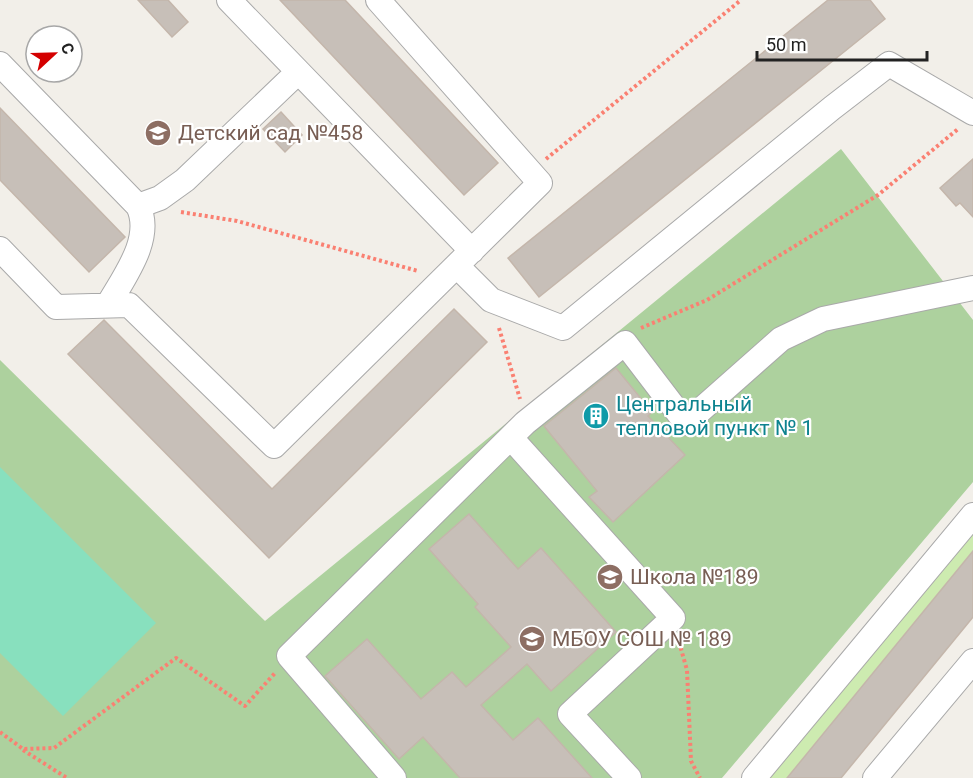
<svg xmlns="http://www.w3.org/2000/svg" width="973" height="778" viewBox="0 0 973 778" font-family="Roboto,sans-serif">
<rect width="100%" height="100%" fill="#f2efe9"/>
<path fill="#cdebb0" d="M 973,525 L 973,551 L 787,778 L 760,778 Z"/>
<path fill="#add19e" d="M 841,149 L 973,320 L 973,482 L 722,778 L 0,778 L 0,360 L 265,621 Z"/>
<path fill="#88e0be" d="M 0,467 L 156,623 L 63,716 L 0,653 Z"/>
<path fill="#c7bfb8" stroke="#c4b6ab" stroke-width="1.5" d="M 138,0 L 168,0 L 188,22 L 172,37 Z
M 280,0 L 345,0 L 498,163 L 464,195 Z
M 828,0 L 870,0 L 885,19 L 539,297 L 508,258 Z
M 0,108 L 125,237 L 89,272 L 0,180 Z
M 281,112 L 302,135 L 285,152 L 263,129 Z
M 973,159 L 973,217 L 960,203 L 956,206 L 940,188 Z
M 454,309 L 487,342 L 269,558 L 68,354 L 104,320 L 272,489 Z
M 616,368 L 652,412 L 648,416 L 685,455 L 613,522 L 589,497 L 597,491 L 544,426 Z
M 469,514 L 518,569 L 541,548 L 616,632 L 551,691 L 527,664 L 481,705 L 513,740 L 538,718 L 592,778 L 460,778 L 423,737 L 399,759 L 325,676 L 367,639 L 421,699 L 452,672 L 466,687 L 511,647 L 475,607 L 478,604 L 429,549 Z
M 973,551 L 973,617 L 841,778 L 787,778 Z"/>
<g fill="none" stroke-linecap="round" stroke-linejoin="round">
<defs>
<path id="minor" d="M 229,0 L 472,251
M 0,64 L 138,206 C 154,238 124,277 108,305
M 138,206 L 160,198 L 185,180 L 298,72
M 0,249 L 56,307 L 129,305 L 274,446 L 540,183 L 378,0
M 457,266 L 491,300 L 563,328 L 832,108 L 889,64 L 973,113
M 511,438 L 673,618 L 570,714 L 629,778
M 394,778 L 289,656 L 525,423 L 625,343 L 686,423 L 781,339 L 823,319 L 973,288
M 754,778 L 973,515
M 875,778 L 973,661"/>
</defs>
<use href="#minor" stroke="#a9a9a9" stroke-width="26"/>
<path stroke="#fa8072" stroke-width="4" stroke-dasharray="3 3" stroke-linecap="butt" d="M 546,159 L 741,0
M 181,212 L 237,221 L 418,271
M 499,328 L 520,399
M 641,328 L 707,300 L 878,195 L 958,129
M 679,642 L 687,670 L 691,761 L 700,778
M 0,732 L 23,749 L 54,748 L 176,658 L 245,706 L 276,672
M 23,750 L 67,778"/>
<use href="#minor" stroke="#fff" stroke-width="24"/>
</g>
<defs>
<symbol id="school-disc" viewBox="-11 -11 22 22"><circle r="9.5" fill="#8d6e63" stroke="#fff"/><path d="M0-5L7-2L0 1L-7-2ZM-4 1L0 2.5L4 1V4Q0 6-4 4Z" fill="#fff"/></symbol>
<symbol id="building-disc" viewBox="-11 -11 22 22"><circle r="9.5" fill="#0f9aa8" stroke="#fff"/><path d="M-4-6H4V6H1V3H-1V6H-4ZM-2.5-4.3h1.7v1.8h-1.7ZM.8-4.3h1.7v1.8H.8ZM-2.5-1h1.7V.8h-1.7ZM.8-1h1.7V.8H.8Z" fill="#fff"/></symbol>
</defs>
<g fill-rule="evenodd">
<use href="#school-disc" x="143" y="118" width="30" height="30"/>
<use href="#building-disc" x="581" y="401" width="30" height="30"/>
<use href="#school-disc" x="595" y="562" width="30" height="30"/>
<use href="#school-disc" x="517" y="624" width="30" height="30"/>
</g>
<g text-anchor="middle" stroke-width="4.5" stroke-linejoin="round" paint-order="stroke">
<g font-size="21" fill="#785e54" stroke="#fff" text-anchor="start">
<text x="178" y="140">Детский сад №458</text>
<text x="630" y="584">Школа №189</text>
<text x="552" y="646">МБОУ СОШ № 189</text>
</g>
<g font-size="21" fill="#0d838f" stroke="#fff" text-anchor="start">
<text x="616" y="411">Центральный<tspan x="616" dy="24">тепловой пункт № 1</tspan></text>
</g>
</g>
<g transform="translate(54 54) rotate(68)"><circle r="28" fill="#ffffff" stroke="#a7a7a7" stroke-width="1.5"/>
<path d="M0-4.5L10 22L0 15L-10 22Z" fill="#d40000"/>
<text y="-9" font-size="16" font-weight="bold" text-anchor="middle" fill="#222222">С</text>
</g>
<path d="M757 51v9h170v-9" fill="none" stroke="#222222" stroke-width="3"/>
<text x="766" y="51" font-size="18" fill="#222222" stroke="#ffffff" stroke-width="4.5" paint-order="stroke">50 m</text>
</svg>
